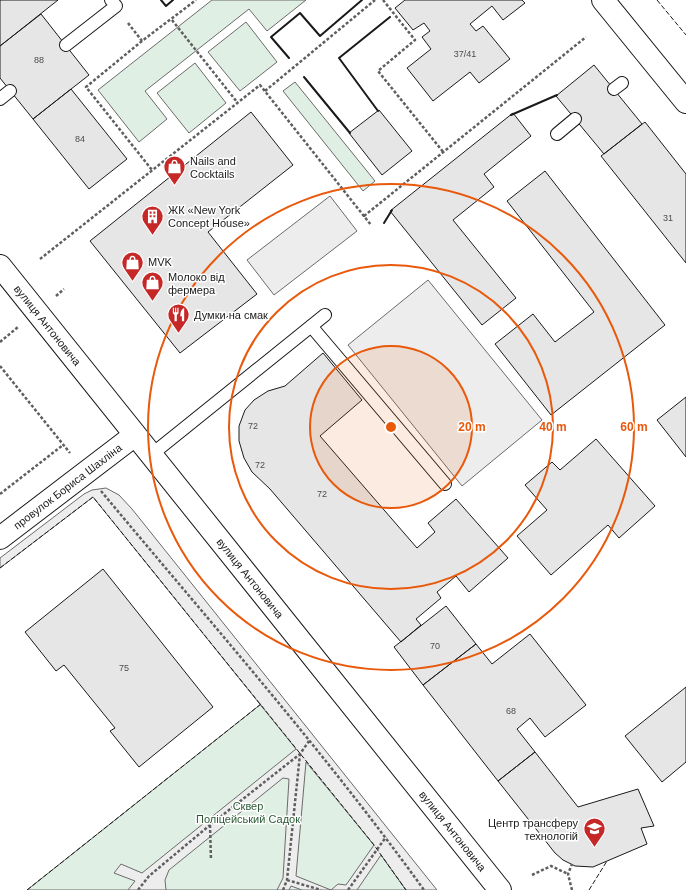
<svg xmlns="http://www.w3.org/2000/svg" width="686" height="890" viewBox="0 0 686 890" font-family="Arial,sans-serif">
<rect width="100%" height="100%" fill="#fff"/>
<path fill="#e0efe3" stroke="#6a6a6a" d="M 212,0 L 306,0 L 267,31 L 249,9 L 145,91 L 167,119 L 139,142 L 98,90 Z
M 246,22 L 277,62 L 240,91 L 208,52 Z
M 195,63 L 226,103 L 189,133 L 157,93 Z
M 295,82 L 375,181 L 363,191 L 283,91 Z
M 261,704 L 374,845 L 406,890 L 27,890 Z"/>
<path fill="#ededed" stroke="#6a6a6a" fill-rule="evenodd" d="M 330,196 L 357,231 L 274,295 L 247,260 Z
M 428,280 L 542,420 L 462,486 L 348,345 Z
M 106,488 L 119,495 L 132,509 L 437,890 L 406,890 L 381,855 L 357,890 L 302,890 L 291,886 L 289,890 L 277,890 L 283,878 L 289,779 L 283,778 L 169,870 L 165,880 L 166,890 L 128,890 L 135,881 L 114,873 L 121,864 L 142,873 L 296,749 L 93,497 L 0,568 L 0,558 L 84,494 L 92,490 ZM 306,762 L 374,845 L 346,885 L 338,884 L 331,890 L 296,876 Z"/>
<path fill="#e6e6e6" stroke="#1a1a1a" d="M 0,0 L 58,0 L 0,46 Z
M 405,0 L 522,0 L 525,3 L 503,20 L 492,6 L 470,24 L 476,31 L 483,26 L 510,59 L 479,83 L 470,72 L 433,101 L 407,68 L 431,49 L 422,37 L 430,31 L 424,23 L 413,30 L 395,8 Z
M 41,14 L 89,75 L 33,119 L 0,78 L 0,46 Z
M 594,65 L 642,124 L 604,154 L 556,96 Z
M 71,89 L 127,159 L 89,189 L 33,119 Z
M 379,110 L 412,151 L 382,175 L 349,133 Z
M 251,112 L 293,165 L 208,232 L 257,294 L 180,353 L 90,241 Z
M 513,113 L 531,136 L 484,174 L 494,187 L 453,220 L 516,298 L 482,325 L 390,211 Z
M 645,122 L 686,174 L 686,263 L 601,156 Z
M 545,171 L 665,325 L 551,415 L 495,344 L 533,314 L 555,342 L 594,312 L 507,201 Z
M 323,353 L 362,400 L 320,436 L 417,548 L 435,532 L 428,523 L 456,499 L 508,558 L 469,592 L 456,576 L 437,592 L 441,598 L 416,619 L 421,625 L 401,642 L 270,489 L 252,472 L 244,458 L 239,441 L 239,426 L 245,410 L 254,400 L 268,391 L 285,386 Z
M 686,397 L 686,457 L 657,420 Z
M 596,439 L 655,506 L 619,538 L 608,525 L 551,575 L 517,536 L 547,510 L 525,485 L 552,462 L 560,470 Z
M 103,569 L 213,707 L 139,767 L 110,731 L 115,728 L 64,665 L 56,671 L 25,632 Z
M 446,606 L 476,644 L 423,685 L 394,647 Z
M 530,634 L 586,705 L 545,737 L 530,718 L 517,729 L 535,752 L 498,781 L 423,685 L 476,644 L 492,664 Z
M 686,687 L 686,762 L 662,782 L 625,736 Z
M 535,752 L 578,807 L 638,789 L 654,826 L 641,828 L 647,844 L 593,867 L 575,866 L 563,860 L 555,853 L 498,781 Z"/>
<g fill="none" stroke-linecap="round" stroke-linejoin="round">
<defs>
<path id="service" d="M 66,45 L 116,6 L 111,0
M 614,89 L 622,83
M 0,99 L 10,91
M 557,134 L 575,119
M 311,326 L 445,484
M 151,455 L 325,315"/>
<g id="minor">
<path id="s1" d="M 0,538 L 135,435"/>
</g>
<path id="secondary" d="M 603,0 L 686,102"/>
<g id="primary">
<path id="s2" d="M 0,266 L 500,890"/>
</g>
</defs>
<use href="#service" stroke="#1a1a1a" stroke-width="14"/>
<use href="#minor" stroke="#1a1a1a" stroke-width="24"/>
<use href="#secondary" stroke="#1a1a1a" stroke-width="24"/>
<use href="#primary" stroke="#1a1a1a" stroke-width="24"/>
<path stroke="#5f5f5f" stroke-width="2.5" stroke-dasharray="3 2" stroke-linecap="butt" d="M 383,0 L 415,40 L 378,71 L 444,153
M 172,20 L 237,102
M 128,23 L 142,41 L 196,0
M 142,41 L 86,87 L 152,170
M 265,91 L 375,0
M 364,216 L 586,37
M 40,259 L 260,85 L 371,225
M 56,296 L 64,289
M 0,342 L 18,327
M 0,366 L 70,453
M 101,491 C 210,622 324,751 424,890
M 0,494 L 63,445
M 210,825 L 211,860
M 532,875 L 551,866 L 568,874
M 287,880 L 321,890
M 138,890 L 149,876 L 210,825 L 300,754 L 309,741
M 283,890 L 287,880 L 300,754
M 348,890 L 386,837
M 572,890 L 568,874 L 572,864"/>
<use href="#service" stroke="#fff" stroke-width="12"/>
<use href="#minor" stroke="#fff" stroke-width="22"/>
<use href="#secondary" stroke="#fff" stroke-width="22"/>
<use href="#primary" stroke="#fff" stroke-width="22"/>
<path stroke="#1a1a1a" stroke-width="1" stroke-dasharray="5 2" stroke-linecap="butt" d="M 657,0 L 686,35
M 0,568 L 93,497 L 374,845 L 406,890
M 27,890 L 261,704
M 589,890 L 607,861"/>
<path stroke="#1a1a1a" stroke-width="2" d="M 161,0 L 166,6 L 173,0
M 289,58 L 271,37 L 300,13 L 320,36 L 362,0
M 304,77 L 350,133
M 378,111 L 339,58 L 390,17
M 511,115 L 557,95
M 384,223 L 392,210"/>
</g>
<circle cx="391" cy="427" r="81" fill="#e8590c" fill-opacity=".12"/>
<g fill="none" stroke="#e8590c" stroke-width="2">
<circle cx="391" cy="427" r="81"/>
<circle cx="391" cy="427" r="162"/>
<circle cx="391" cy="427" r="243"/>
</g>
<defs>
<symbol id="shop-pin" viewBox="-11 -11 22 30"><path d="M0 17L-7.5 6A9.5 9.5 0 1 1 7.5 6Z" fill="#c62828" stroke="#fff"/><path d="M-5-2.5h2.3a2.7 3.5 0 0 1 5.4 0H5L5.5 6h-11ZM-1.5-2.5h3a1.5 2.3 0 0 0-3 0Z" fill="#fff"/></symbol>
<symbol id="building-pin" viewBox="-11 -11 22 30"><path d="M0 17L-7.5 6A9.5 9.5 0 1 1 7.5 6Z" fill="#c62828" stroke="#fff"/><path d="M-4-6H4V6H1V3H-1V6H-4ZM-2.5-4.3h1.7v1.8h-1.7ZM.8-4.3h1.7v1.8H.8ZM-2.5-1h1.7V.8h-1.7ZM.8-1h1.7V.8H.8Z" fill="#fff"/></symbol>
<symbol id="restaurant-pin" viewBox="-11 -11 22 30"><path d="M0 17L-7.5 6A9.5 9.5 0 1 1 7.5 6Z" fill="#c62828" stroke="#fff"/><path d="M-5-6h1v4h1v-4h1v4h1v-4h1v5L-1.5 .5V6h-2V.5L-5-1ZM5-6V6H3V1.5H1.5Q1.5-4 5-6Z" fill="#fff"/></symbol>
<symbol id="university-pin" viewBox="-11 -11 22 30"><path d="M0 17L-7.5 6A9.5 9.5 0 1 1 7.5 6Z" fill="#c62828" stroke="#fff"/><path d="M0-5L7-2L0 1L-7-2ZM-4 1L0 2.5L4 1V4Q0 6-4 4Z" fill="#fff"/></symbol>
</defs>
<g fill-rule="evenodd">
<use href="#shop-pin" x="162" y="154" width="25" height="34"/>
<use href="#building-pin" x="140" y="204" width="25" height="34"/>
<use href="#shop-pin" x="120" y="250" width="25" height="34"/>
<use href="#shop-pin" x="140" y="270" width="25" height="34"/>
<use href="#restaurant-pin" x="166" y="302" width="25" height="34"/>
<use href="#university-pin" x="582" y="816" width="25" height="34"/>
</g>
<g text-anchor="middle" stroke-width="3" stroke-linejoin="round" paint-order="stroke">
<g font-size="9" fill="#4d4d4d">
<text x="465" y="57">37/41</text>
<text x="39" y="63">88</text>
<text x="80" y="142">84</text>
<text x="668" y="221">31</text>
<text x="253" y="429">72</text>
<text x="260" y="468">72</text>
<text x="322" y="497">72</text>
<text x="435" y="649">70</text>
<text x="124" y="671">75</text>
<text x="511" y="714">68</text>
</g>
<g font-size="11" fill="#1a1a1a" stroke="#fff" text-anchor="start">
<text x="190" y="165">Nails and<tspan x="190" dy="13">Cocktails</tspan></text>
<text x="168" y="214">ЖК «New York<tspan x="168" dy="13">Concept House»</tspan></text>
<text x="148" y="266">MVK</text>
<text x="168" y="281">Молоко від<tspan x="168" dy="13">фермера</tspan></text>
<text x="194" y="319">Думки на смак</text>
<text x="578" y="827" text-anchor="end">Центр трансферу<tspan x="578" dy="13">технологій</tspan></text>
</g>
<g font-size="11" fill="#1a1a1a" stroke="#fff">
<text dy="4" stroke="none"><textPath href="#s2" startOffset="76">вулиця Антоновича</textPath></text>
<text dy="4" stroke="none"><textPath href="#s1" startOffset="85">провулок Бориса Шахліна</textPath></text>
<text dy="4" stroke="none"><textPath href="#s2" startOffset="400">вулиця Антоновича</textPath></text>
<text dy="4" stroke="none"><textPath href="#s2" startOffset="724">вулиця Антоновича</textPath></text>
</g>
<g font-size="11" fill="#2b5a34" stroke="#fff">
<text x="248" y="810">Сквер<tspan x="248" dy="13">Поліцейський Садок</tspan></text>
</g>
</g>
<circle cx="391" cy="427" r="6" fill="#e8590c" stroke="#fff" stroke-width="2"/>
<g font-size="12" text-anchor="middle" font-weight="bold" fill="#e8590c" stroke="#fff" stroke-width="3" stroke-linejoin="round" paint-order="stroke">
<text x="472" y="431">20 m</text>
<text x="553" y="431">40 m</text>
<text x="634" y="431">60 m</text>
</g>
</svg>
